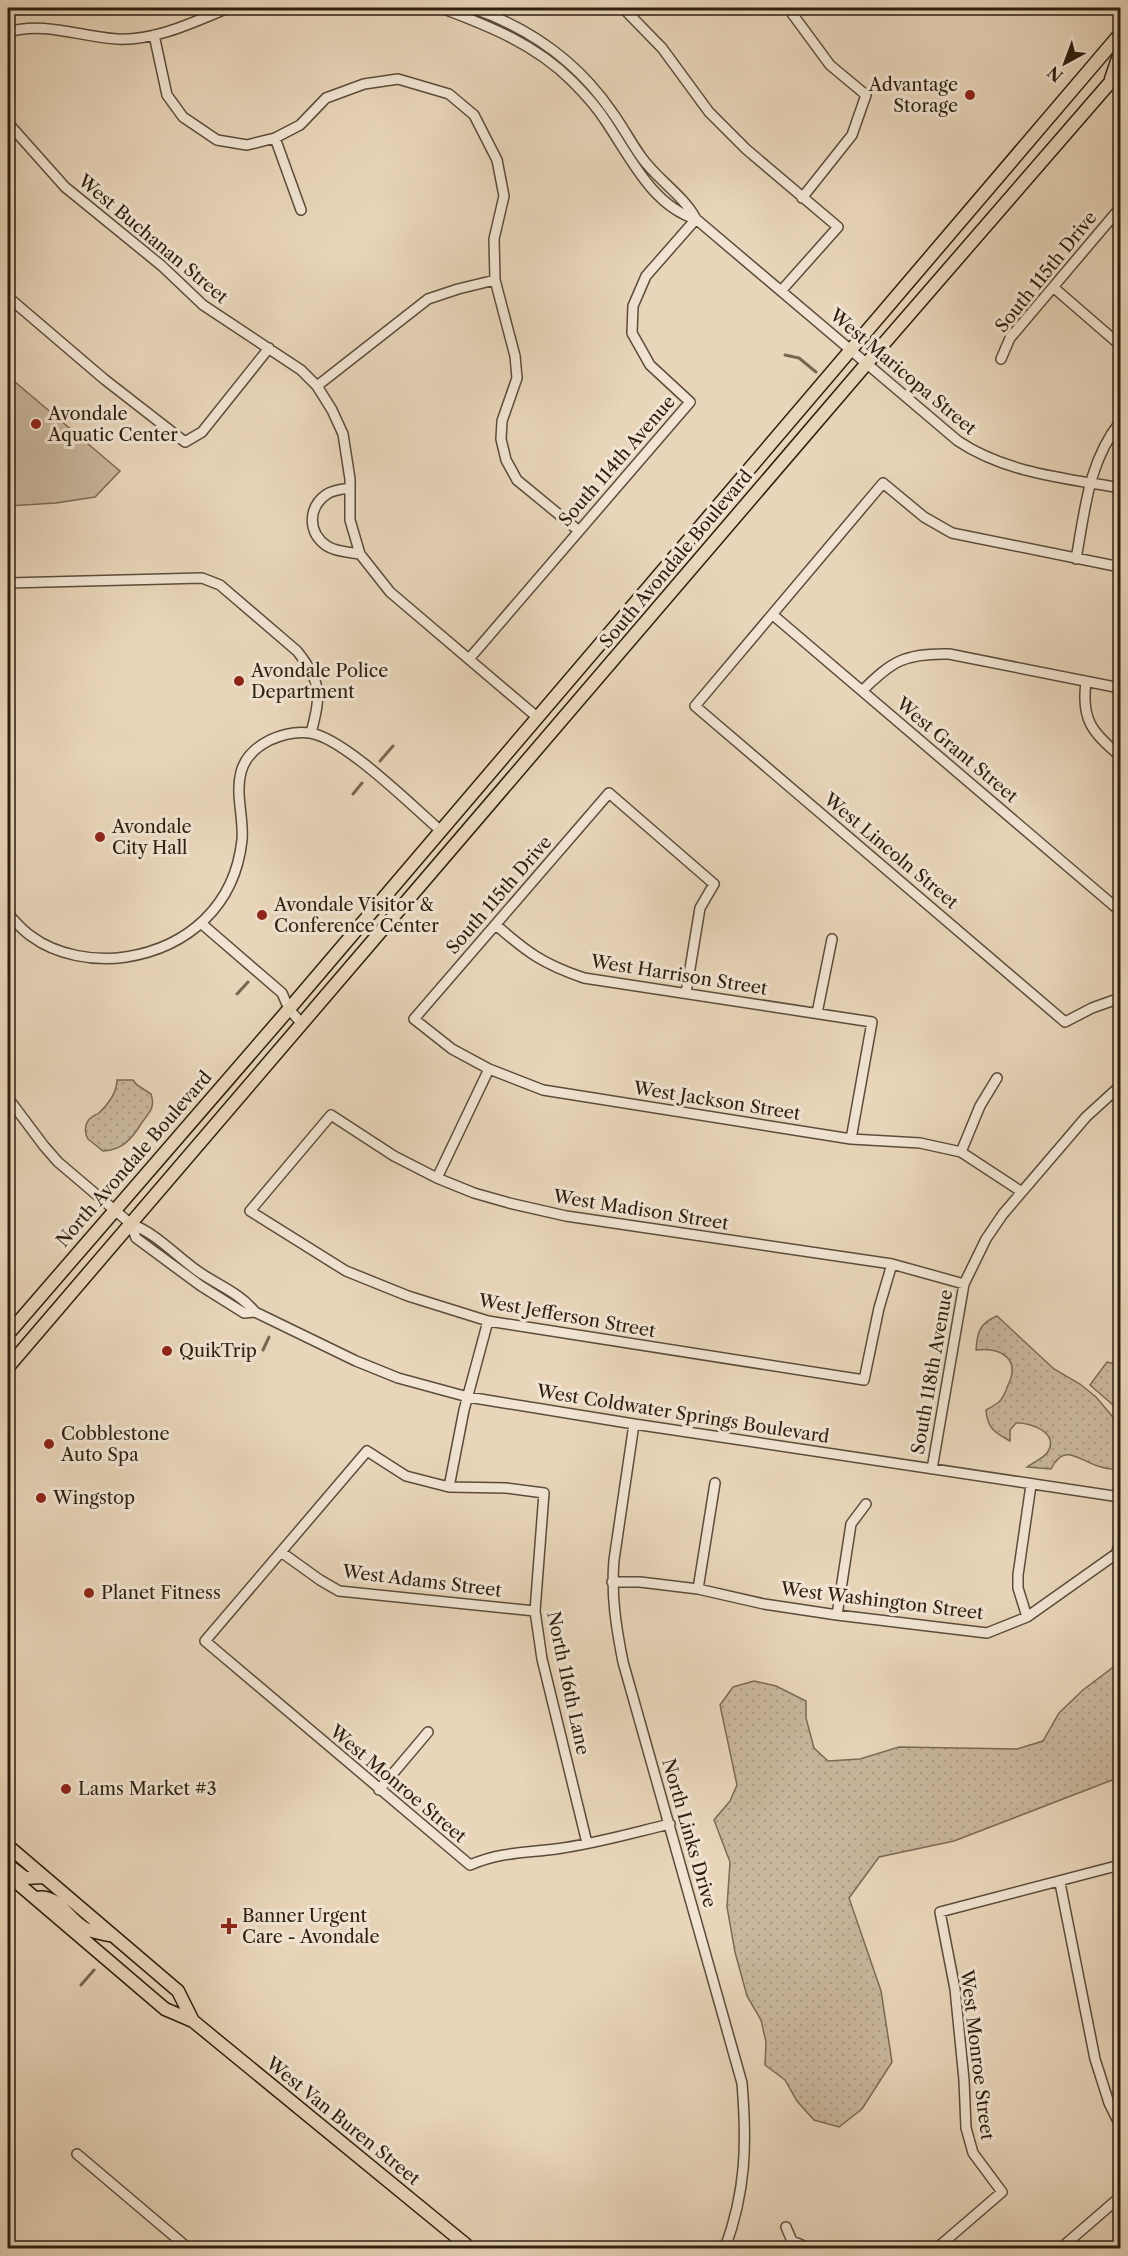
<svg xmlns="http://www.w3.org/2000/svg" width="1128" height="2256" viewBox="0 0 1128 2256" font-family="'Libre Caslon Text',serif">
<defs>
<pattern id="grass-dots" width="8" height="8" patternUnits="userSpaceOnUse" patternTransform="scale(1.5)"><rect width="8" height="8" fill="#c9b79d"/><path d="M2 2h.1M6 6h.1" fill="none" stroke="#ad9d86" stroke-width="1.8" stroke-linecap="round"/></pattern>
</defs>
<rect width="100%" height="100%" fill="#e9d6ba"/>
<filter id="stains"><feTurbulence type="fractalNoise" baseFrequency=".00333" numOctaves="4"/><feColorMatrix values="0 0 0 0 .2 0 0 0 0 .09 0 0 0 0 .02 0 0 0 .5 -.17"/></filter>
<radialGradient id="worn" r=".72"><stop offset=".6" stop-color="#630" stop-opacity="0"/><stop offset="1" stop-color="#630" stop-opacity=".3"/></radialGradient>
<path fill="url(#grass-dots)" stroke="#7a6a56" stroke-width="1.5" d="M 117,1080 L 133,1080 L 137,1085 L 151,1094 C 156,1109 148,1113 141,1124 C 131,1140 122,1150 103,1151 L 88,1139 C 85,1134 84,1126 88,1121 C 90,1117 96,1115 99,1113 C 108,1105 117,1092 117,1080 Z
M 997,1316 L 1054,1369 L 1080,1384 L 1096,1397 L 1112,1416 L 1120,1427 L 1120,1470 C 1114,1469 1107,1469 1101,1467 C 1080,1462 1065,1441 1051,1469 L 1027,1467 C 1033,1463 1043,1458 1047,1453 C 1061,1433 1030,1422 1016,1423 L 1010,1430 L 1010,1441 C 995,1433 987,1428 986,1410 C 990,1408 995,1405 999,1402 C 1003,1398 1006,1391 1008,1385 C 1021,1359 1001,1347 976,1350 C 977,1332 980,1323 997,1316 Z
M 1107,1362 L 1120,1365 L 1120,1411 L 1090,1385 Z
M 1120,1662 L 1120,1777 L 954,1841 L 879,1857 L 849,1898 L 881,1991 L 892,2062 L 862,2109 L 839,2127 L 814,2120 L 797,2101 L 785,2080 L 765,2065 L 766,2042 L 761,2020 L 747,1996 L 735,1952 L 727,1907 L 730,1862 L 714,1820 L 730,1801 L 737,1785 L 720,1705 L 733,1687 L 754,1681 L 776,1686 L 806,1701 L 806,1718 L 814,1748 L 828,1761 L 860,1759 L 899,1747 L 1017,1749 L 1043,1741 L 1059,1713 L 1083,1690 Z"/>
<path fill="#c9b79d" stroke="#7a6a56" stroke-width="1.5" d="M 8,376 L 120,471 L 95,497 L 56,503 L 8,506 Z"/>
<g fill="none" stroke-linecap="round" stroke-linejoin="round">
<path stroke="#776752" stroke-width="3" d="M 785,355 L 799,358 L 816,372
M 380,761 L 393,746
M 353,794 L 362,783
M 237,994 L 248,982
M 263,1350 L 269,1337
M 81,1985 L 94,1970"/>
<defs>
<path id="minor" d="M 441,8 C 489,26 535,44 572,81 C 584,93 596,106 605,120 C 629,155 652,206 696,219
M 472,8 C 530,28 577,61 612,112 C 623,127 631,143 642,158 C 658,180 683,195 696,219 L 958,441 C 1006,473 1064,478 1120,488
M 623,8 L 662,48 L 709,112 L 746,149 L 838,227 L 781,291
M 788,8 L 830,65 L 866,95 L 852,135 L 802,198
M 8,32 C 44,21 81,37 117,39 C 155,41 194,22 228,8
M 154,35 L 167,95 L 183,117 L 217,140 L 247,145 L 275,138 L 300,125 L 326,98 L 364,84 L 398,79 L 449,94 L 474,115 L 497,160 L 504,196 L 494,239 L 495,280 L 515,356 L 517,378 L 502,421 L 501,439 L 506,460 L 517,480 L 579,531
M 8,123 L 65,187 L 162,266 L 203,305 L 301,370 L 317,386 L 332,410 L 343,434 L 350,479 L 350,520 L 360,554 L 390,592 L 537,717
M 275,138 L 301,210
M 1053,287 L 1120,345
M 8,297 L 104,379 L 185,442 L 202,432 L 269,348
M 1001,359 L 1010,338 L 1120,208
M 317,386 L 428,299 L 458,289 L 495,280
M 350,488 C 342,489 333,490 327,494 C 307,508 308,533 327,546 C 336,552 349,552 360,554
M 1076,559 C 1085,510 1088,463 1120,422
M 1120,567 L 952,533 L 924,517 L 883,483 L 695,706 L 1065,1022 L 1092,1008 L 1120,998
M 8,583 L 202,578 L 220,585 L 297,651 C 322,682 321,695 311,733
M 773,615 L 1120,911
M 469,659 L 690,402 L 650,365 L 632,333 L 633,306 L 646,276 L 696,219
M 1086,682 C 1081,720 1092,732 1120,756
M 862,691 C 892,661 905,653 949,654 L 1120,688
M 8,914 C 15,921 22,930 31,936 C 56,955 95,962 126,957 C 189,947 235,905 242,840 C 244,818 235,795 241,772 C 245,757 256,747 270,740 C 283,734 296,731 310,733 C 344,738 412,806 440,830
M 202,924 L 282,993 L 289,1009 L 302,1024
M 496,925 C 528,953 543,964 584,978 L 872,1022 L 851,1139
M 686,993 L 700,908 L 714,884 L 609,793 L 414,1019 L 452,1049 L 489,1069 L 543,1090 L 851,1139 L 920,1143 L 961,1152 L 1022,1192
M 817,1013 L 832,939
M 8,1098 L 44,1146 L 58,1162 L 131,1224 C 156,1233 176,1256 199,1272 C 218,1285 241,1294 255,1312 L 356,1361 L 398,1378 L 468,1397 L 634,1424 L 1120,1497
M 961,1152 L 980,1106 L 997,1078
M 437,1178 L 489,1069
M 131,1224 L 136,1238 L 201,1286 L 244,1313 L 255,1312
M 892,1264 L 879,1308 L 864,1380 L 488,1321 L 408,1296 L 346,1271 L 250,1211 L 331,1115 L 394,1156 L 437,1178 L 474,1193 L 509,1203 L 566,1216 L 892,1264 L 964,1284
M 634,1424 L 614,1560 C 611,1595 616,1627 623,1662 L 742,2083 C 747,2144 746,2191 725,2248
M 932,1469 L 964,1284 L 986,1239 L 1003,1214 L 1086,1117 L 1120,1086
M 449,1487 L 464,1410 L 488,1321
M 281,1552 L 320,1580 L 339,1591 L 535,1611
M 612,1582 L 640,1582 L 698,1589 L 764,1604 L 837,1615 L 987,1633 L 1027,1617 L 1116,1554 L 1120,1544
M 698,1589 L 715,1483
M 837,1615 L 851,1524 L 866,1504
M 1027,1617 L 1018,1588 L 1018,1575 L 1031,1485
M 379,1790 L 428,1732
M 587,1843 L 542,1659 L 535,1611 L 544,1493 L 506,1488 L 449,1487 L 406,1476 L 367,1451 L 205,1641 L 470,1865 C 501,1852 524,1853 556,1849 C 594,1844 632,1833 670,1824
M 1060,1883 L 1095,2059 L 1109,2103 L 1120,2125
M 77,2154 L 188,2248
M 786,2227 L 792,2241 L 809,2248
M 937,2248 L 1002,2192 L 973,2153 L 966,2128 L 964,2080 L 955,1989 L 940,1912 L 1120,1865
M 1061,2248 L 1120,2197"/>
<path id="major" d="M 1111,79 L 1117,61 L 1120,56
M 8,1334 L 289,1009 L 1120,34
M 8,1367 L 880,348 L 1120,71
M 8,1846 L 178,1991 L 193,2021
M 8,1865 L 25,1878 L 43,1877
M 8,1875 L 165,2009 L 193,2021 L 470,2248
M 36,1898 C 58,1893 68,1920 86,1929 C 93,1932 101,1933 109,1935"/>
</defs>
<use href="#minor" stroke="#5b4c39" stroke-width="12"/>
<use href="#major" stroke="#2c1e0e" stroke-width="15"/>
<use href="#minor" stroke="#f1e4d2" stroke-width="9"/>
<use href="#major" stroke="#e9d6ba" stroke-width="12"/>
</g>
<g fill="#8f2418" stroke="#f1e4d2" stroke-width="2">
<circle cx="970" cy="95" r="6"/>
<circle cx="36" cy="424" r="6"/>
<circle cx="239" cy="681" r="6"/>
<circle cx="100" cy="837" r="6"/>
<circle cx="262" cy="915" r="6"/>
<circle cx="167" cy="1351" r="6"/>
<circle cx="49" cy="1444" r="6"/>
<circle cx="41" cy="1498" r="6"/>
<circle cx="89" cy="1593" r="6"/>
<circle cx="66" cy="1789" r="6"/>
<path d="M226 1917h6v6h6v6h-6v6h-6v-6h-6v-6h6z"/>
</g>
<g text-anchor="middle" stroke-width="6" stroke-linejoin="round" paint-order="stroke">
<g font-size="18" fill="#2c1e0e" stroke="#f1e4d2" text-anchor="start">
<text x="958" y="91" text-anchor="end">Advantage<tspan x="958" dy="21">Storage</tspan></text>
<text x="48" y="420">Avondale<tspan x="48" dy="21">Aquatic Center</tspan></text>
<text x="251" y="677">Avondale Police<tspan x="251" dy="21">Department</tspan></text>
<text x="112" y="833">Avondale<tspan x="112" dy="21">City Hall</tspan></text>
<text x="274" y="911">Avondale Visitor &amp;<tspan x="274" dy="21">Conference Center</tspan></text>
<text x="179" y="1357">QuikTrip</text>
<text x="61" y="1440">Cobblestone<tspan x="61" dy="21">Auto Spa</tspan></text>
<text x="53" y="1504">Wingstop</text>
<text x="101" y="1599">Planet Fitness</text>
<text x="78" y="1795">Lams Market #3</text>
<text x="242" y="1922">Banner Urgent<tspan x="242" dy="21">Care - Avondale</tspan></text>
</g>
<g font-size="18" fill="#2c1e0e" stroke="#f1e4d2">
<text transform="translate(153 239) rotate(40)" y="6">West Buchanan Street</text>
<text transform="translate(1046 272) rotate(-51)" y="6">South 115th Drive</text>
<text transform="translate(903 372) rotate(40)" y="6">West Maricopa Street</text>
<text transform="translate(617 461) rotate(-49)" y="6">South 114th Avenue</text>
<text transform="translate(676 559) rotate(-50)" y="6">South Avondale Boulevard</text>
<text transform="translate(957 750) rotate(40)" y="6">West Grant Street</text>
<text transform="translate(891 851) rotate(40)" y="6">West Lincoln Street</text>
<text transform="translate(499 895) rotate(-49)" y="6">South 115th Drive</text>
<text transform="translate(679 975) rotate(9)" y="6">West Harrison Street</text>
<text transform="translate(717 1101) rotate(9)" y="6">West Jackson Street</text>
<text transform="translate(134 1159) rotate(-49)" y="6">North Avondale Boulevard</text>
<text transform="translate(641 1210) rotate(9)" y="6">West Madison Street</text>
<text transform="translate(567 1316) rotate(10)" y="6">West Jefferson Street</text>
<text transform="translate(932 1372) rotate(-80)" y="6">South 118th Avenue</text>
<text transform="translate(683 1414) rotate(9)" y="6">West Coldwater Springs Boulevard</text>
<text transform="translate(422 1581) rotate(7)" y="6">West Adams Street</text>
<text transform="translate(882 1601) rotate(7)" y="6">West Washington Street</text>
<text transform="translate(568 1683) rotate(78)" y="6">North 116th Lane</text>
<text transform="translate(398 1784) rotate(40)" y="6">West Monroe Street</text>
<text transform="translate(689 1833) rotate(74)" y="6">North Links Drive</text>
<text transform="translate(977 2055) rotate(83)" y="6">West Monroe Street</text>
<text transform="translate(343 2121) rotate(39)" y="6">West Van Buren Street</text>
</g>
</g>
<rect width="1128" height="2256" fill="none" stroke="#e9d6ba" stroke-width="30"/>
<rect x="9" y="9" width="1110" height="2238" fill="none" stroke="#2c1e0e" stroke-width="3"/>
<rect x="15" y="15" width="1098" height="2226" fill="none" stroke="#2c1e0e" stroke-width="1.5"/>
<g transform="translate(1065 63) rotate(221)" stroke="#f1e4d2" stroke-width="4.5" paint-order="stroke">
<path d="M0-4.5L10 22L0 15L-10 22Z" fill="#2c1e0e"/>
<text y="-9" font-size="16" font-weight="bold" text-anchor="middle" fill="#2c1e0e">N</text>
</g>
<rect width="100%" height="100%" filter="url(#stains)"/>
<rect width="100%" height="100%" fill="url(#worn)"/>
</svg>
